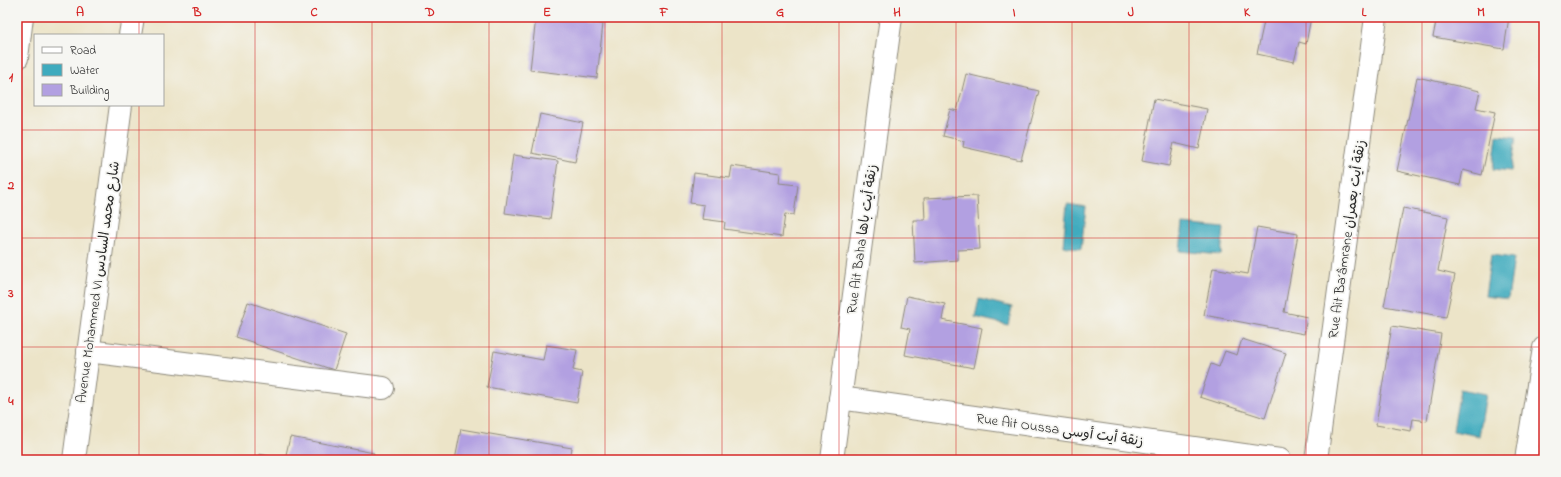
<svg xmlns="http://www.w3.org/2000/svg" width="1561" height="477" viewBox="0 0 1561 477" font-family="'Indie Flower','Playpen Sans Arabic',sans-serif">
<rect width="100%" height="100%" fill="#f6f6f2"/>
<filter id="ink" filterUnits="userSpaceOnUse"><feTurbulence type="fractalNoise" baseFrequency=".025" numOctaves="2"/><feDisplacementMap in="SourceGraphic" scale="8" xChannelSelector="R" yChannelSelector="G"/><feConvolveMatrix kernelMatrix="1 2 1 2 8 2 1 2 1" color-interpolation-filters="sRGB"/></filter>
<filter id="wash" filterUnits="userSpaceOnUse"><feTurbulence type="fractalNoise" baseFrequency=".012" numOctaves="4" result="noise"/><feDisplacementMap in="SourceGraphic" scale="16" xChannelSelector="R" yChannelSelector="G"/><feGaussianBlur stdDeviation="0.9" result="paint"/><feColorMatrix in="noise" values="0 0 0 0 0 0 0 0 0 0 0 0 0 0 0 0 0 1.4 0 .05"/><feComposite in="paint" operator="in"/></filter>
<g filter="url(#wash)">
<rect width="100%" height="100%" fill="#ece4c8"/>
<path fill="#3fabbe" stroke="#356b74" d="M 1497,135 L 1516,137 L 1511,171 L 1493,169 Z
M 1067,204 L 1086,207 L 1081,249 L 1063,246 Z
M 1183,224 L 1224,228 L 1221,255 L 1180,251 Z
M 1491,255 L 1514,258 L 1508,299 L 1485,296 Z
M 979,299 L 1012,307 L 1008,325 L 975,317 Z
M 1460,389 L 1486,394 L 1479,436 L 1453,431 Z"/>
<g id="blocks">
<path fill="#b2a0e1" d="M 536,17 L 584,17 L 584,22 L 603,24 L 597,78 L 530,70 Z
M 1265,17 L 1311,17 L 1306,44 L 1299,42 L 1294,62 L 1257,54 Z
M 1437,17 L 1509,17 L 1504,49 L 1433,37 Z
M 966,74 L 1039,91 L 1021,160 L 963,147 L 964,141 L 943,136 L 950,109 L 957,111 Z
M 1417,77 L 1480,91 L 1476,108 L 1495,112 L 1482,175 L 1463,170 L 1460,185 L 1397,171 Z
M 1154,99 L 1207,109 L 1199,149 L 1174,143 L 1169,166 L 1142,161 Z
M 540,114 L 583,123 L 575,162 L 532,153 Z
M 513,155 L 558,161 L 550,219 L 505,213 Z
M 732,166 L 780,173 L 779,183 L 798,185 L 794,215 L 785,214 L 782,237 L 724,229 L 725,222 L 702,219 L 704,205 L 690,203 L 694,173 L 730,178 Z
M 977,196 L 980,249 L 958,250 L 958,260 L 915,263 L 913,220 L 925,220 L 924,198 Z
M 1403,208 L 1448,217 L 1438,271 L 1455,275 L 1446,317 L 1384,306 Z
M 1257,227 L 1298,234 L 1284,312 L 1307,317 L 1304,334 L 1204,315 L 1213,268 L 1248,274 Z
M 907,296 L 945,304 L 942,320 L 982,328 L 974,368 L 905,355 L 910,329 L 901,327 Z
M 248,302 L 346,334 L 334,370 L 255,344 L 255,343 L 236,337 Z
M 1392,326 L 1441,334 L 1427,421 L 1413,419 L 1411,431 L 1376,425 Z
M 1242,339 L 1286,353 L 1265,418 L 1200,397 L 1211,364 L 1219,367 L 1225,351 L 1237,355 Z
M 546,345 L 577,350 L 573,370 L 582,372 L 577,403 L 487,387 L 494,351 L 543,360 Z
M 461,429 L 572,448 L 570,460 L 455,460 Z
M 290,437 L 374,453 L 373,460 L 257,460 L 259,454 L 285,459 Z"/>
</g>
</g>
<g filter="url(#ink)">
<use href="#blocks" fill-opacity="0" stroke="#8c887a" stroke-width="1"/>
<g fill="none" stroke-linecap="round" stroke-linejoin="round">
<defs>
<path id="minor" d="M 17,58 L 22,17
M 88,351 L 383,388
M 840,398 L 1280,460
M 832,460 L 891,17
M 1316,460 L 1376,17
M 1526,460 L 1544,348"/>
<path id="primary" d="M 130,35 L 133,17
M 74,460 L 121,105"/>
</defs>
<use href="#minor" stroke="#8c887a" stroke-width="24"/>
<use href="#primary" stroke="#8c887a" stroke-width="24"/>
<use href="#minor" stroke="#fff" stroke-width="22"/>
<use href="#primary" stroke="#fff" stroke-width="22"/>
</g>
</g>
<path fill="none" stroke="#d62828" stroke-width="1" stroke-opacity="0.55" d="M 139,17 L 139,35M 255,17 L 255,460M 372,17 L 372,460M 489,17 L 489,460M 605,17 L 605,460M 722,17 L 722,460M 839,17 L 839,460M 956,17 L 956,460M 1072,17 L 1072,460M 1189,17 L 1189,460M 1306,17 L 1306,460M 1422,17 L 1422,460M 139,105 L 139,460M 17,130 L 1544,130M 17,238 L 1544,238M 17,347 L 1544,347"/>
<g text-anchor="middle" stroke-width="3.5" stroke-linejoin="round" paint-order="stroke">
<g font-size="14" fill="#2b2b2b" stroke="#f6f6f2">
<text transform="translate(861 239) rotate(-82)" y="5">Rue Ait Baha زنقة أيت باها</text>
<text transform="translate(1346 239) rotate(-82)" y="5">Rue Ait Ba´âmrane زنقة أيت بعمران</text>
<text transform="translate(97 282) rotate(-82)" y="5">Avenue Mohammed VI شارع محمد السادس</text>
<text transform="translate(1060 429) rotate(8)" y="5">Rue Ait Oussa زنقة أيت أوسى</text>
</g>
</g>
<rect width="1561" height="477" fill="none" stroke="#f6f6f2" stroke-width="44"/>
<rect x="34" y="34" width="130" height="72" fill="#f6f6f2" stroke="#a5a5a2"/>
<rect x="42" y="47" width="20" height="6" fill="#ffffff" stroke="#a5a5a2"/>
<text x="70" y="54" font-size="12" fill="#2b2b2b">Road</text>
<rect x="42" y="64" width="20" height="12" fill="#3fabbe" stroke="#a5a5a2"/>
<text x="70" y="74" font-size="12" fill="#2b2b2b">Water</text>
<rect x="42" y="84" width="20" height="12" fill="#b2a0e1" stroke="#a5a5a2"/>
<text x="70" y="94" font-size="12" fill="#2b2b2b">Building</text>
<rect x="22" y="22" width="1517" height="433" fill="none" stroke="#d62828" stroke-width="1.5"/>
<g font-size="13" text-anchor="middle" font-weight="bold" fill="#d62828">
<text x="80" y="16">A</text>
<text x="197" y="16">B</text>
<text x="314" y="16">C</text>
<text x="430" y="16">D</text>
<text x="547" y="16">E</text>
<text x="664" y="16">F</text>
<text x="780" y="16">G</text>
<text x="897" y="16">H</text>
<text x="1014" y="16">I</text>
<text x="1131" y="16">J</text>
<text x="1247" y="16">K</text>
<text x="1364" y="16">L</text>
<text x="1481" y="16">M</text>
<text x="11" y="81">1</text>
<text x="11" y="189">2</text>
<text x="11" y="297">3</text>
<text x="11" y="405">4</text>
</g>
</svg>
